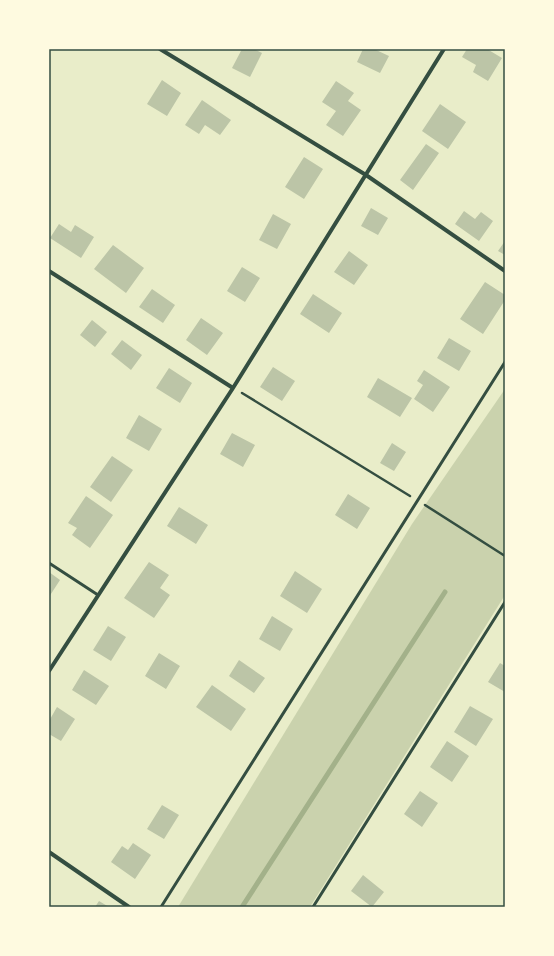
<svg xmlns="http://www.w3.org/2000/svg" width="554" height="956" viewBox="0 0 554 956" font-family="'Open Sans',sans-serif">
<rect width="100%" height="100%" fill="#e9edc9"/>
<path fill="#cad2ad" d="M 505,389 L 505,595 L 310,907 L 178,907 L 412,524 Z"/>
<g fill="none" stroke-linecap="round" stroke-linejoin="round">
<path stroke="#a3b18a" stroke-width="5" d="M 242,907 L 445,592"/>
</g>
<path fill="#bcc5a7" d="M 242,49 L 254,49 L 262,53 L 250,77 L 232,68 Z
M 363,49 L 374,49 L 389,56 L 380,73 L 357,62 Z
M 467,49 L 487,49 L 502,58 L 488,81 L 473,72 L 476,65 L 462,57 Z
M 162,80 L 181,93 L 167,116 L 147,104 Z
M 336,81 L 354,93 L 348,101 L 361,110 L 343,136 L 326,125 L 336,111 L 322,102 Z
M 202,100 L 231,120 L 220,135 L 205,125 L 199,134 L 185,125 Z
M 440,104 L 466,122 L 448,149 L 422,131 Z
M 426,144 L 439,153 L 413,190 L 400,180 Z
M 304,157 L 323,169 L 304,199 L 285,187 Z
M 371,208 L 388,218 L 378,235 L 361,226 Z
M 464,211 L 475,219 L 481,212 L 493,221 L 479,241 L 455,224 Z
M 273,214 L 291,224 L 277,249 L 259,240 Z
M 59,224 L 71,232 L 75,225 L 94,237 L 81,258 L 50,238 Z
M 505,241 L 505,255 L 498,251 Z
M 113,245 L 144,268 L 126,293 L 94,269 Z
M 349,251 L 368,265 L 354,285 L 334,272 Z
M 242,267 L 260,278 L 245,302 L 227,291 Z
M 485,282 L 505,295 L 505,300 L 483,334 L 460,319 Z
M 152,289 L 175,305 L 163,323 L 139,307 Z
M 313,294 L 342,313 L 329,333 L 300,314 Z
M 201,318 L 223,333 L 207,355 L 186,340 Z
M 92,320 L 107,332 L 95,347 L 80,335 Z
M 449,338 L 471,351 L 459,371 L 437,358 Z
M 122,340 L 142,355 L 131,370 L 111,354 Z
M 273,367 L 295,381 L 282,401 L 260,387 Z
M 169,368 L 192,383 L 180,403 L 156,388 Z
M 424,370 L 450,387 L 433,412 L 414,399 L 423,385 L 417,381 Z
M 378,378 L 412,398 L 400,417 L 367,397 Z
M 139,415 L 162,429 L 149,451 L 126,438 Z
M 232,433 L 255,445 L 243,467 L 220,454 Z
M 392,443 L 406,452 L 394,471 L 380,463 Z
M 112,456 L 133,470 L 111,502 L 90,487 Z
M 348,494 L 370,508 L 357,529 L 335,515 Z
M 86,496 L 113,515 L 90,548 L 72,535 L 77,528 L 68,523 Z
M 179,507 L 208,525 L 196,544 L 167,526 Z
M 149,562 L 169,575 L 160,588 L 170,595 L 154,618 L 124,598 Z
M 295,571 L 322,589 L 307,613 L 280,596 Z
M 49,572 L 60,580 L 49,597 Z
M 272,616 L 293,629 L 280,651 L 259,639 Z
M 108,626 L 126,637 L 111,661 L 93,650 Z
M 159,653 L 180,666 L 166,689 L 145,676 Z
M 239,660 L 265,678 L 254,693 L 229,676 Z
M 500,663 L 505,666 L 505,692 L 488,682 Z
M 84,670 L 109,686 L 96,705 L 72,690 Z
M 212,685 L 246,709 L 231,731 L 196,707 Z
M 470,706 L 493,719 L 476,746 L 454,732 Z
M 57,707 L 75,719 L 61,741 L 49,734 L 49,721 Z
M 447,741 L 469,756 L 452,782 L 430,767 Z
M 420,791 L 438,803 L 422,827 L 404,814 Z
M 162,805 L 179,815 L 164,839 L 147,829 Z
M 133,843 L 151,855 L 135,879 L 111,862 L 122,846 L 128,850 Z
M 363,875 L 384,892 L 372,907 L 351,891 Z
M 99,901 L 109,907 L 95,907 Z"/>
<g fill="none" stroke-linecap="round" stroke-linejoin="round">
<path stroke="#344e41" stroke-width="2.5" d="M 242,393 L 410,496
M 425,505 L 505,556"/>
<path stroke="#344e41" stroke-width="3" d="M 49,563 L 98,595
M 161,907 L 505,362
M 313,907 L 505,602"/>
<path stroke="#344e41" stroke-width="4" d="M 160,49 L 366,175 L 505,271
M 49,271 L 233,388
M 49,671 L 233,388 L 444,49
M 49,852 L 129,907"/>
</g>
<rect width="554" height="956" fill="none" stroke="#fefae0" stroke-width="100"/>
<rect x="50" y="50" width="454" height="856" fill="none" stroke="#344e41" stroke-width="1.5"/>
</svg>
